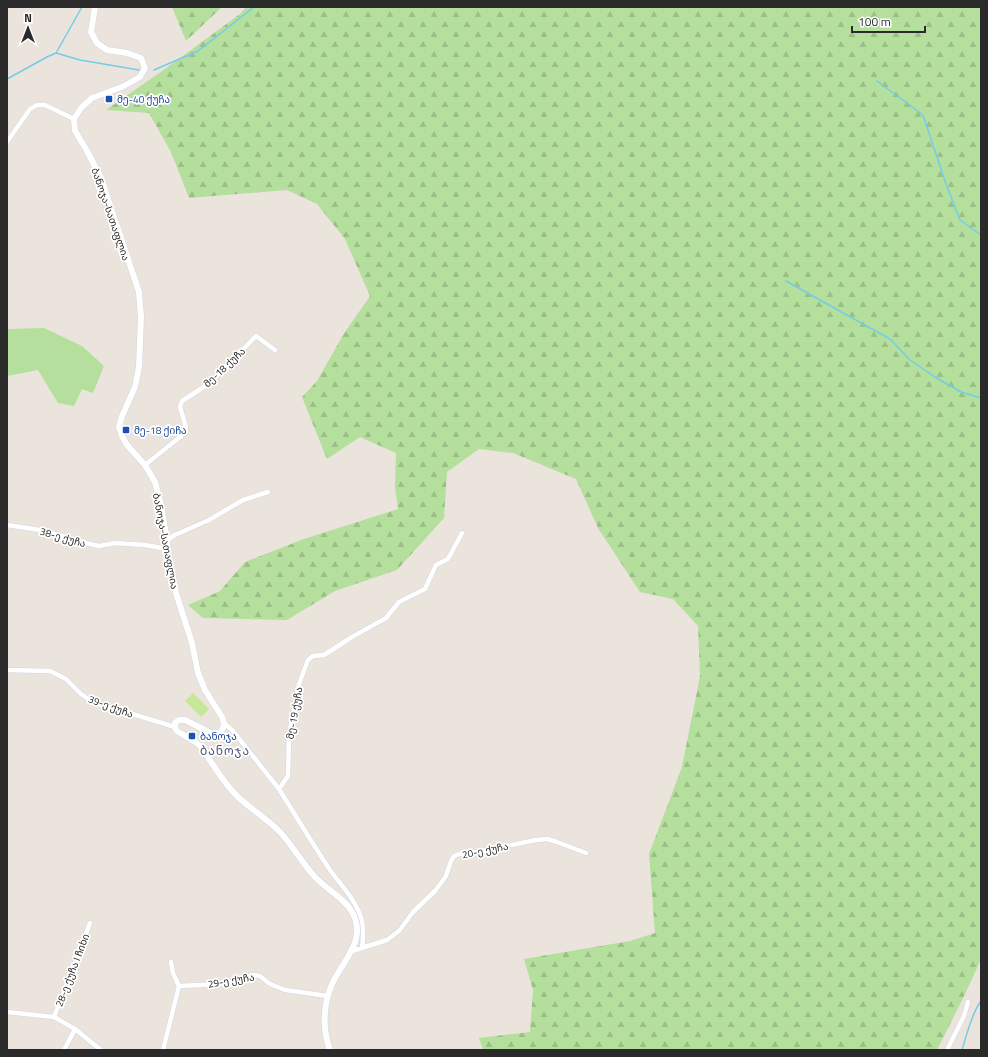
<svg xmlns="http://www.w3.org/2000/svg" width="988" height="1057" viewBox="0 0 988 1057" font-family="'Titillium Web','Noto Sans Georgian',sans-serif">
<defs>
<pattern id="forest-firs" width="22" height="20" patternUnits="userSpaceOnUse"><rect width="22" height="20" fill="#b4df9c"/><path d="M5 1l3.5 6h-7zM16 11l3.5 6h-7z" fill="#9bc087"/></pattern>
</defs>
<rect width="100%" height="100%" fill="#ebe4dc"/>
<path fill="#b4df9c" d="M 44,328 L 82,346 L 104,366 L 93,393 L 82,389 L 74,406 L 58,403 L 38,370 L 7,376 L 7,329 Z"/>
<path fill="url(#forest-firs)" d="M 172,7 L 222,7 L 186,41 Z
M 246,7 L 981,7 L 981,959 L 966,992 L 937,1050 L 483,1050 L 479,1038 L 530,1032 L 533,990 L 524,959 L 630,941 L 655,933 L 649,854 L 682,767 L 700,676 L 698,626 L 673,599 L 640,592 L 598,528 L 576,479 L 513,453 L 479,449 L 447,472 L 444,518 L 397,570 L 335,591 L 287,620 L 203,618 L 188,605 L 220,591 L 245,562 L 304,539 L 398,509 L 395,487 L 396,453 L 360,437 L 327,459 L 302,397 L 317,381 L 343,335 L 370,296 L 345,239 L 317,204 L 287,190 L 189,198 L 171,152 L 149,113 L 106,110 L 165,69 L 240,14 Z"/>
<path fill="#c6e698" d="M 193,693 L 209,709 L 201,717 L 185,701 Z"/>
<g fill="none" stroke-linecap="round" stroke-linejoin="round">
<path stroke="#75cce8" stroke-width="1.5" d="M 56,53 L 80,60 L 139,70
M 154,70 L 198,51 L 254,7
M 7,79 L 47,57 L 56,53 L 82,7
M 877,81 L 923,115 L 946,184 L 960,220 L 981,235
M 786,281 L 890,339 L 910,360 L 935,377 L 961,392 L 981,398
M 962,1050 C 966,1037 972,1012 981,1001"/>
<defs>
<path id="minor" d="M 7,142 L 30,109 L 37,105 L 45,105 L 74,119
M 145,465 L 185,433 L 186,427 L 180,407 L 182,401 L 210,383 L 256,336 L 275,350
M 7,525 L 40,530 L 90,544 L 99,546 L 115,543 L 145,545 L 167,549
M 167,540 L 175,535 L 209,520 L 243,500 L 268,492
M 7,670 L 50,671 L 66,679 L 81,694 L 93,702 L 175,727
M 224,723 L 233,731 L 279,789
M 362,948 C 363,940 364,930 362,921 C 357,900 339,884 328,867 C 311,841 295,815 279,789 L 288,776 L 289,735 L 299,684 L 308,660 L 313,656 L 324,655 L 352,637 L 386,618 L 399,602 L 425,589 L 436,565 L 448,559 L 462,533
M 352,951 L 387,940 L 399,931 L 413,912 L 435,891 L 446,876 L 451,861 L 454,856 L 459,854 L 472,853 L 536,840 L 547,839 L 557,842 L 586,853
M 171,962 L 173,973 L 179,986 L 222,984 L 253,975 L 260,976 L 270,984 L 285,990 L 328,996
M 7,1012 L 54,1017 L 75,1029 L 101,1050
M 54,1017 L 90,923
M 64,1050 L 75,1029
M 163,1050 L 179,986
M 947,1050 L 964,1016 L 968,1002"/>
<path id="tertiary" d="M 95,7 L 91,32 L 97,43 L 107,50 L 127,53 L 141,58 L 145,68 L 140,77 L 122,87 L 92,98 L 81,108 L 74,119 L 75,131 L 86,149 L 101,178 L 139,292 L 141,317 L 139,367 L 135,387 L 122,416 L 119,427 L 122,436 L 127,445 L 145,465 L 155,482 L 161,505 L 167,540 L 167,552 L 176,593 L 192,643 L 198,673 L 205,690 L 222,717 L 224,723 L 223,728 L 221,732 L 217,734 L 211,733 L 185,720 L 179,720 L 175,723 C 175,726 175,729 177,731 C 178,733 181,733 182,734 C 188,738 195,741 200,746 C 213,763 222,782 238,797 C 251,809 267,819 280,832 C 293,846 302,863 315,877 C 326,889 342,897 351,910 C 368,938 345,958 333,982 C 323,1003 322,1029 330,1050"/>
</defs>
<use href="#minor" stroke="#d2d5e2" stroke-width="5.5"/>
<use href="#tertiary" stroke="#d2d5e2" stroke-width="7"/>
<use href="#minor" stroke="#fff" stroke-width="4.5"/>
<use href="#tertiary" stroke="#fff" stroke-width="6"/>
</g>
<g fill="#1a4fb4" stroke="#fff" stroke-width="1.5">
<rect x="105" y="95" width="8" height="8" rx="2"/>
<rect x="122" y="426" width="8" height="8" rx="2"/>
<rect x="188" y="732" width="8" height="8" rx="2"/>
</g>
<g text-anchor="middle" stroke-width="3.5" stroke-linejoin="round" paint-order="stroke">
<g font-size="10" fill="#164399" stroke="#fff" text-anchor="start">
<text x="117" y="103">მე-40 ქუჩა</text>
<text x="134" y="434">მე-18 ქიჩა</text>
<text x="200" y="740">ბანოჯა</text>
</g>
<g font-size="10" fill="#2a2a2a" stroke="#fff">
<text transform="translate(111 214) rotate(71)" y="4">ბანოჯა-სათაფლია</text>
<text transform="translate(224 367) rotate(-43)" y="4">მე-18 ქუჩა</text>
<text transform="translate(63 537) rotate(16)" y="4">38-ე ქუჩა</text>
<text transform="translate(166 541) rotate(79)" y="4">ბანოჯა-სათაფლია</text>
<text transform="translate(111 706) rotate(20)" y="4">39-ე ქუჩა</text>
<text transform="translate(294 713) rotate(-80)" y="4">მე-19 ქუჩა</text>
<text transform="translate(485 850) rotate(-11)" y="4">20-ე ქუჩა</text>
<text transform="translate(72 970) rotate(-69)" y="4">28-ე ქუჩა I ჩიხი</text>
<text transform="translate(231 980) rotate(-9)" y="4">29-ე ქუჩა</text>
</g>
<g font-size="12" letter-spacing="1" fill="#4d5578" stroke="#fff">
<text x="225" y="755">ბანოჯა</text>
</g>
</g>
<rect width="988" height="1057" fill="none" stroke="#2a2a2a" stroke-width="16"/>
<g transform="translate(28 28)" stroke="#ffffff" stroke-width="3" paint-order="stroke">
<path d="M0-3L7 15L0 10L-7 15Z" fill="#2a2a2a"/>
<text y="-6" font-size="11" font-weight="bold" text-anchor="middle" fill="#2a2a2a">N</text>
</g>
<path d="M852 26v6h73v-6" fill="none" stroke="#2a2a2a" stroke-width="2"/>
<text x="858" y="26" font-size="12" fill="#2a2a2a" stroke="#ffffff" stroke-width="3" paint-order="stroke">100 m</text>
</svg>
